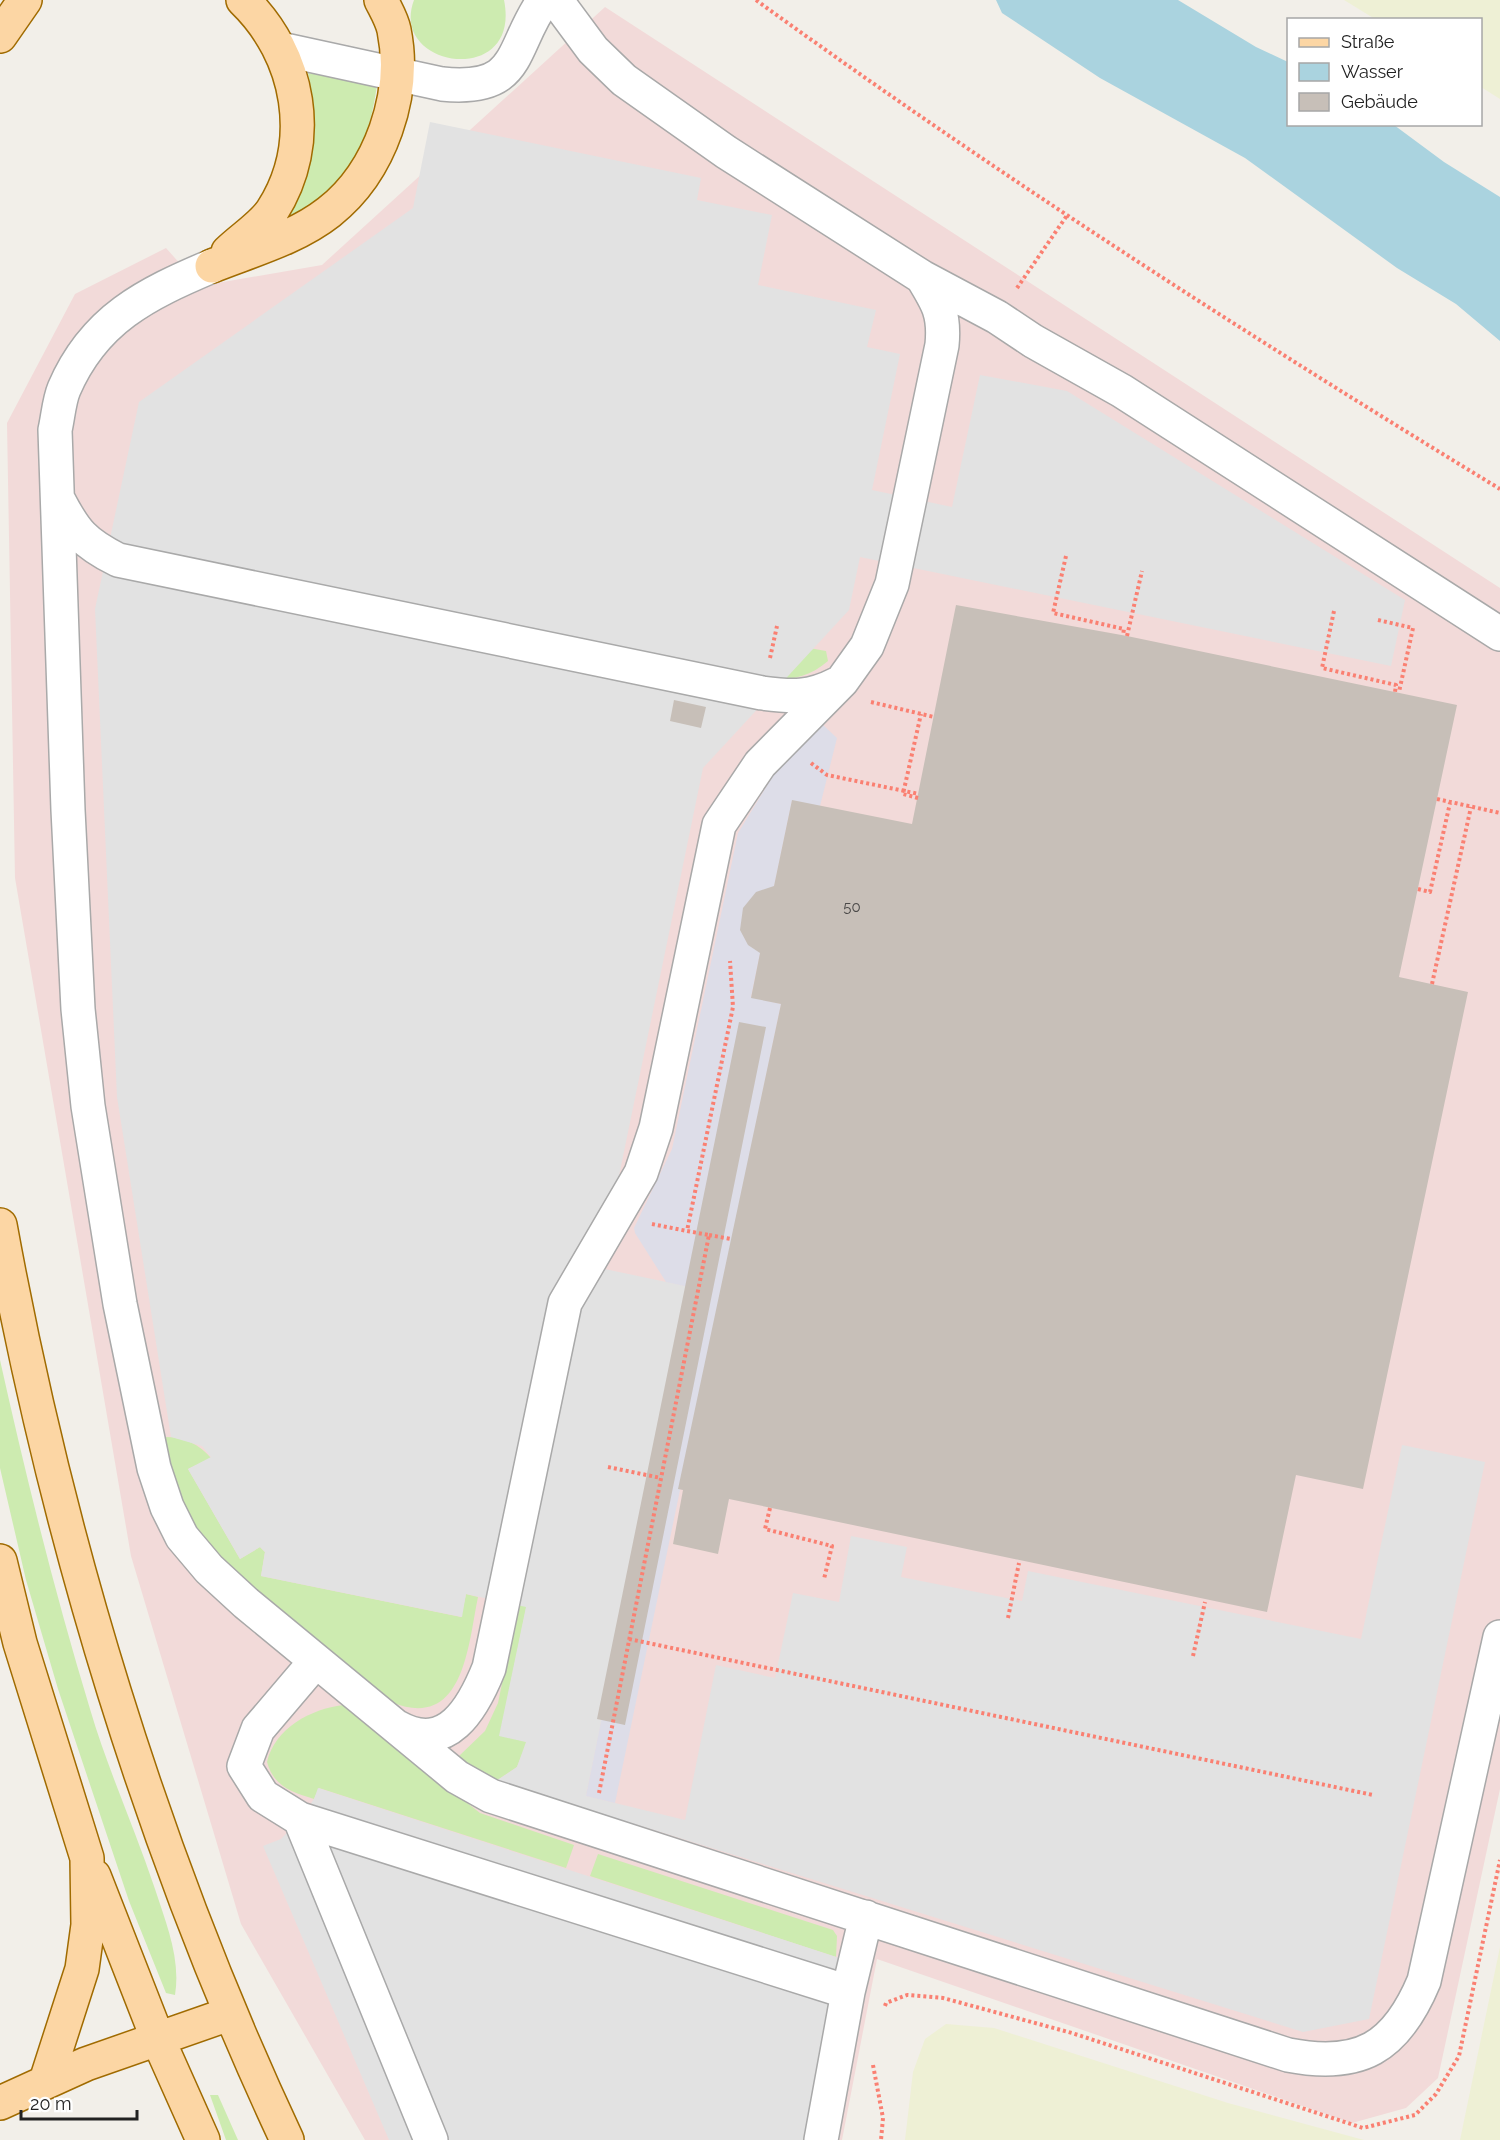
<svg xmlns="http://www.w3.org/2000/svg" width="1500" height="2140" viewBox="0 0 1500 2140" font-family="Raleway,sans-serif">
<rect width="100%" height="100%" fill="#f2efe9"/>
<path fill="#f2dad9" d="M 605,7 L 1500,588 L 1500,1789 L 1438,2078 L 1406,2108 L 1352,2123 L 877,1959 L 842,2140 L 365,2140 L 241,1924 L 131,1556 L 15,878 L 7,423 L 75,294 L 166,248 L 200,286 L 322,265 Z"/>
<path fill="#eef0d5" d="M 1344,0 L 1500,0 L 1500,99 L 1481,87 L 1480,20 L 1375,19 Z
M 1500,1947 L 1500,2140 L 1460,2140 Z
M 946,2024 L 994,2028 L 1228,2103 L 1364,2140 L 905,2140 L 913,2072 L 925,2039 Z"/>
<path fill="#cdebb0" d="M 414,0 L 504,0 C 522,88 388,69 414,0 Z
M 308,73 L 377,85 C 367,155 346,186 285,222 L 286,213 C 311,154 320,138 308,73 Z
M 781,643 L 826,651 L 828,661 C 812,675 794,680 773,680 Z
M 574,1333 L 568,1404 L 500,1735 L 527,1742 L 517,1767 L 496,1781 L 463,1765 L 459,1756 L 485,1731 L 498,1703 Z
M 0,1360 C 26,1477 55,1594 90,1709 C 108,1770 135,1829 155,1889 C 166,1923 181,1959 175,1995 L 166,1993 L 129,1901 L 58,1689 L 26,1580 L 0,1468 Z
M 163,1437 C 181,1436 200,1444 211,1458 L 188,1469 L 240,1559 L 260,1547 L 265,1552 L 261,1576 L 461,1617 L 466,1594 L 478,1597 C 468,1645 464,1732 391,1702 L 233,1574 L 187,1518 Z
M 343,1705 L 480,1813 L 574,1845 L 566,1868 L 319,1788 L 314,1799 C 292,1792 274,1787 267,1762 C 275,1728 311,1709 343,1705 Z
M 598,1854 L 833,1930 L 837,1936 L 836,1957 L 590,1876 Z
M 210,2095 L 218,2095 L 238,2140 L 226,2140 Z"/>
<path fill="#e2e2e2" d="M 430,122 L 701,178 L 697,200 L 772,215 L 758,285 L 876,310 L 867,347 L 900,354 L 872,490 L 952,507 L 980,375 L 1067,391 L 1405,600 L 1391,666 L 860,557 L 849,610 L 703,768 L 600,1268 L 690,1287 L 586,1796 L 685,1820 L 716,1665 L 775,1678 L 793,1593 L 839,1602 L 851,1536 L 907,1547 L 901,1577 L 1022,1601 L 1028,1571 L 1361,1639 L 1402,1445 L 1485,1462 L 1369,2019 L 1303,2032 L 496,1781 L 517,1767 L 526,1742 L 499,1736 L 526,1607 L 466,1594 L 462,1617 L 261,1576 L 265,1552 L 260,1547 L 240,1559 L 188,1469 L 211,1457 L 202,1446 L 171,1437 L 117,1097 L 95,609 L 139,402 L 413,208 Z
M 318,1788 L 870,1968 L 839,2140 L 389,2140 L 263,1846 L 281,1839 L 300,1819 L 314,1799 Z"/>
<path fill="#dddde8" d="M 822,724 L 837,738 L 820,806 L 792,801 L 751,997 L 781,1004 L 615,1803 L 586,1796 L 689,1287 L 666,1282 L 635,1233 L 634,1228 L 672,1149 L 738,833 L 776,771 Z"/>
<path fill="#aad3df" d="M 996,0 L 1178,0 L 1256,47 L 1288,62 L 1288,124 L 1394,125 L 1444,162 L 1500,197 L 1500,341 L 1456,304 L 1397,268 L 1245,158 L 1100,78 L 1002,13 Z"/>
<path fill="#c7bfb8" d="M 956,605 L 1127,636 L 1457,705 L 1399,977 L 1468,992 L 1363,1489 L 1296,1475 L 1267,1612 L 729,1499 L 718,1554 L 673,1544 L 683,1490 L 678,1489 L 781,1004 L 751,998 L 760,953 L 748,945 L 740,930 L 743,908 L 756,892 L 774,886 L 792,800 L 912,824 Z
M 674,700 L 706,707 L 701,728 L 670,721 Z
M 739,1022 L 766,1027 L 625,1725 L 597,1719 Z"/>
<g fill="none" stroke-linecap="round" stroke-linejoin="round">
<defs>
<path id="minor" d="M 556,0 L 593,50 L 624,80 L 726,152 L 922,277 L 997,317 L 1033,341 L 1122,391 L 1500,634
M 281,49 L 442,84 C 523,92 509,49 544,0
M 212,266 C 146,294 94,319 64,389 C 59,401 58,417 55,430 L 68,810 L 78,1009 L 88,1106 L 120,1304 L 154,1468 L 167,1507 L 182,1537 L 209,1569 L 246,1603 L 457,1777 L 491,1796 L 1288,2055 C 1360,2069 1396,2048 1424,1981 L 1500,1637
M 58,499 C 75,532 84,543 118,560 L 762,693 C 792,697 810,698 837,684
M 315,1662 L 258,1729 L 244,1766 L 263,1796 L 300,1819 L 848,1992
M 397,1727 C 447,1755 473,1708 489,1668 L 565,1303 L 641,1173 L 656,1128 L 719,825 L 760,764 L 842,681 L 867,646 L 892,584 L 942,345 C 945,314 938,303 922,277
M 300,1819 L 431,2140
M 821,2140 L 848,1992 L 866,1917"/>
<path id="major" d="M 0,36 L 25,0
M 228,252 C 241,239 262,226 272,211 C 316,142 300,55 243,0
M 212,266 C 252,250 296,238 329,212 C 381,171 407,94 394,30 C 392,20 386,10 381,0
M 0,1225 C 57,1538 152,1852 287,2140
M 0,1561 L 20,1643 L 87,1858 L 88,1925 L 82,1969 L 46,2081
M 94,1876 L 157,2037 L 203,2140
M 0,2103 L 86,2064 L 229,2014"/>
</defs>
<use href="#minor" stroke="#a9a9a9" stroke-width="36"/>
<use href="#major" stroke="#a06b00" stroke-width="36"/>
<path stroke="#fa8072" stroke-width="4" stroke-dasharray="3 3" stroke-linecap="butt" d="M 756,0 C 996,174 1247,335 1500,489
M 1017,288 L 1068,214
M 1066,556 L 1053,613 L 1124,629 L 1123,635
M 1334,611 L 1322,668 L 1396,685 L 1395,692
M 1378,620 L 1413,628 L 1399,692
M 1127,636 L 1142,571
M 770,658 L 777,626
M 871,702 L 934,717
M 811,763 L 827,775 L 919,794
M 1437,799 L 1500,813
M 1418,889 L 1430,892 L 1450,803
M 1432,984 L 1471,807
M 652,1224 L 687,1231
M 709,1235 L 731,1239
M 608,1467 L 661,1478
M 770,1508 L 765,1529 L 832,1546 L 824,1579
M 1008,1618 L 1019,1563
M 629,1639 L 1373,1795
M 1193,1656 L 1205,1602
M 599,1793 L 709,1235 L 687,1231 L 733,1007 L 730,961
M 885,2006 L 886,2003 L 907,1995 L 943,1998 L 1072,2033 L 1363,2128 L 1415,2115 L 1436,2094 L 1459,2056 L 1500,1860
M 873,2065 L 883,2118 L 881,2140"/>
<use href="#minor" stroke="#fff" stroke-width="33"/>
<use href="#major" stroke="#fcd6a4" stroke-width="33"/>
<path stroke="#fa8072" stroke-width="4" stroke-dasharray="3 3" stroke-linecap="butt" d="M 918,798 L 903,794 L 921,714"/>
</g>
<g text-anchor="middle" stroke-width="4.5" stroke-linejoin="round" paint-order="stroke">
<g font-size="15" fill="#4b4948">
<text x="852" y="912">50</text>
</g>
</g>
<rect x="1287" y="18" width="195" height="108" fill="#ffffff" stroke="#a7a7a7" stroke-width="1.5"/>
<rect x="1299" y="38" width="30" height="9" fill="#fcd6a4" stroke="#a7a7a7" stroke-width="1.5"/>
<text x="1341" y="48" font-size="18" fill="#222222">Straße</text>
<rect x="1299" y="63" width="30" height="18" fill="#aad3df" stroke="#a7a7a7" stroke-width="1.5"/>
<text x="1341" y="78" font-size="18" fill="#222222">Wasser</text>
<rect x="1299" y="93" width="30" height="18" fill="#c7bfb8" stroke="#a7a7a7" stroke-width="1.5"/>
<text x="1341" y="108" font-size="18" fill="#222222">Gebäude</text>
<path d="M21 2110v9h116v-9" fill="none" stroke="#222222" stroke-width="3"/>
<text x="30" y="2110" font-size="18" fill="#222222" stroke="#ffffff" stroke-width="4.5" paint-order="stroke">20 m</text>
</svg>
